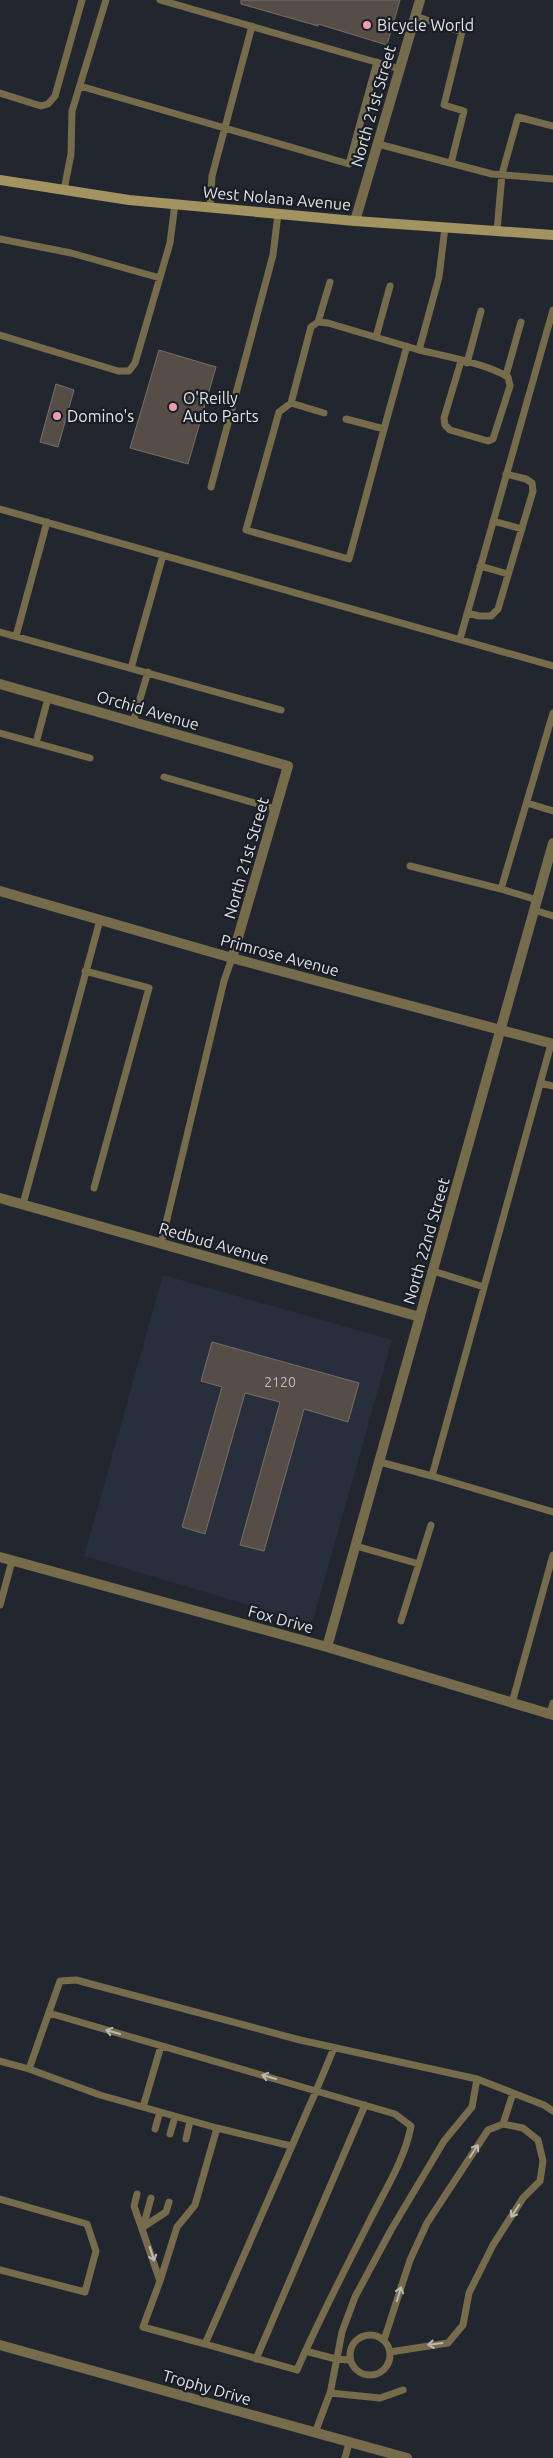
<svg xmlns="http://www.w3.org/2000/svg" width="553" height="2458" viewBox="0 0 553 2458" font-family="Ubuntu,sans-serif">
<rect width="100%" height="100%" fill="#22262e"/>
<path fill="#282f3c" d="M 163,1275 L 392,1340 L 312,1624 L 84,1556 Z"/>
<path fill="#564d47" stroke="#786e68" d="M 241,0 L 400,0 L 387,45 L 318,24 L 318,26 L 241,4 Z
M 159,350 L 216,367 L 188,464 L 130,448 Z
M 56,384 L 74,390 L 58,447 L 40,442 Z
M 212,1342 L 359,1383 L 348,1422 L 304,1409 L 264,1551 L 240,1545 L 280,1402 L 245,1393 L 205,1534 L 182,1527 L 222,1387 L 201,1381 Z"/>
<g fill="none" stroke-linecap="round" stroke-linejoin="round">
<path stroke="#766c4c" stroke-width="7" d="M 160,0 L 400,69
M 415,16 L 462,32 L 444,105 L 464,111 L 451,163
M 80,86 L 349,164 L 377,62
M 0,93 L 41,106 L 48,104 L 55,96 L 82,0
M 378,144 L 492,174 L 553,179
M 64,190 L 71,154 L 72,111 L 106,0
M 210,207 L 212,176 L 252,26
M 497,231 L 502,174 L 518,117 L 553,126
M 0,239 L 71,253 L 160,278
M 318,322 L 330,282
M 0,335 L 118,371 L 129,371 L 135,363 L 170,243 L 175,204
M 376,337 L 390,286
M 419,350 C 444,356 488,364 508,377 L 510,386 L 493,439 L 488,441 L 450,430 L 445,425 L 444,418 L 461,361
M 467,363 L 481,311
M 506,375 L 521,322
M 291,403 L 279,412 L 246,530 L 349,559 L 384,429
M 324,413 L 291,403 L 311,327 L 318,322 L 328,323 L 419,350 L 439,277 L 445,227
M 346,419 L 384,429 L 407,346
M 211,487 L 273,255 L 278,214
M 0,509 L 553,666
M 493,521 L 522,529
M 480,566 L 508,574
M 467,613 L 479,616 L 491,616 L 498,609 L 533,491 L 532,483 L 526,479 L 506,474
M 0,632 L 281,710
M 16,636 L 47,522
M 460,639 L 553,310
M 131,668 L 163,555
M 133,722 L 148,672
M 0,733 L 90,758
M 36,743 L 48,698
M 164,777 L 276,809
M 527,803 L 553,811
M 410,866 L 501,889
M 537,900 L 501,889 L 553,713
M 534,910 L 553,916
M 85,971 L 149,988 L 94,1188
M 540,1083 L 553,1086
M 23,1204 L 100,920
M 161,1244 L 224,981 L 232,958
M 433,1271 L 484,1287
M 380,1462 L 432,1476 L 551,1044
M 432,1476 L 553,1512
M 356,1546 L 419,1564
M 0,1605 L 12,1561
M 401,1621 L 431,1525
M 512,1703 L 553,1555
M 550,1714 L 553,1703
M 49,2013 L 316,2091 L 334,2048
M 0,2061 L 29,2069 L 100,2095 L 217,2128 L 195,2205 L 177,2227 L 160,2281 L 143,2327 L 205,2344
M 29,2069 L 60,1981 L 76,1980 L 300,2040 L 477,2079 L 472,2107 L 444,2141 L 391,2230 L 355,2297 L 342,2332 L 330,2394
M 477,2079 L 513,2093
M 316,2091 L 395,2114 L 411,2126 C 405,2159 385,2190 370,2220 C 345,2270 319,2319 297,2370 L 205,2344 Z
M 143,2107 L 161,2046
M 503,2124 L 513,2093 L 544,2105 L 553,2111
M 217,2128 L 291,2146
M 155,2129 L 160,2112
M 170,2134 L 175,2117
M 186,2139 L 190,2121
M 137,2194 L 134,2206 L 160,2281
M 0,2199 L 87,2224 L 96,2251 L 85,2292 L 0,2270
M 143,2227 L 166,2212 L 169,2202
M 143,2227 L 151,2198
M350 2355a20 20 0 1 1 40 0a20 20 0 1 1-40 0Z
M 384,2340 L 410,2260 L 427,2223 L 488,2130 L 503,2124 L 523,2128 L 538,2140 L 543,2161 L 540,2181 L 523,2198 L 493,2245 L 469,2293 L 463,2325 L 448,2343 L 390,2352
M 305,2351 L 336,2359 L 349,2360
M 256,2359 L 365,2105
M 315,2433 L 330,2393 L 380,2398 L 403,2390
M 345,2458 L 349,2443"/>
<path stroke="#766c4c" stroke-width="10" d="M 355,221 L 420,0
M 0,684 L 288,766 L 232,958
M 0,891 L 232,958 L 553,1044
M 0,1198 L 420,1317
M 0,1557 L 327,1647 L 553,1715
M 327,1647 L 553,843
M 0,2345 L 407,2458"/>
<path stroke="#a39360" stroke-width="10" d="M 0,180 L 129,200 L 355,221 L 553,235"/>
</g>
<defs><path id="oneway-shaft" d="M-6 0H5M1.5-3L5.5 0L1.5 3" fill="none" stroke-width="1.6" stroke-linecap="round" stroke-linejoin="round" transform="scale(1.25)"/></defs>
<g stroke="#bbb9b1">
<use href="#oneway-shaft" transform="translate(113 2032) rotate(-164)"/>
<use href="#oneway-shaft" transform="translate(269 2077) rotate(-164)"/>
<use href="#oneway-shaft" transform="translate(474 2151) rotate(-57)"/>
<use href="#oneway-shaft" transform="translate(515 2211) rotate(123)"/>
<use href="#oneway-shaft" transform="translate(152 2254) rotate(72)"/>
<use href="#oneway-shaft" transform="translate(399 2294) rotate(-73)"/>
<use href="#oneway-shaft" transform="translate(435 2344) rotate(172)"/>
</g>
<g fill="#ef9ab8" stroke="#191d24" stroke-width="2">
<circle cx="367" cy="25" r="5"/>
<circle cx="173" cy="407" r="5"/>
<circle cx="57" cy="416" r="5"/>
</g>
<g text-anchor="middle" stroke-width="4.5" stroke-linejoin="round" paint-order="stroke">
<g font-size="14" fill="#bebec0">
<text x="280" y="1387">2120</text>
</g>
<g font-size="16" fill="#e0e3e8" stroke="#191d24" text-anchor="start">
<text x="377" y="31">Bicycle World</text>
<text x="183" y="404">O'Reilly<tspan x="183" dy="18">Auto Parts</tspan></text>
<text x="67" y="422">Domino's</text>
</g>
<g font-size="16" fill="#e0e3e8" stroke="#191d24">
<text transform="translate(373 106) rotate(-74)" y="6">North 21st Street</text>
<text transform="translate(277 198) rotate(5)" y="6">West Nolana Avenue</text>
<text transform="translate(148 710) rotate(16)" y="6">Orchid Avenue</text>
<text transform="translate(246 858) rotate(-74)" y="6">North 21st Street</text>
<text transform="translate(280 955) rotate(15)" y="6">Primrose Avenue</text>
<text transform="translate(426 1241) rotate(-74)" y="6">North 22nd Street</text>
<text transform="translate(214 1243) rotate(16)" y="6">Redbud Avenue</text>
<text transform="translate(281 1619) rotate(15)" y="6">Fox Drive</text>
<text transform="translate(207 2387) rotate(16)" y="6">Trophy Drive</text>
</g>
</g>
</svg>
